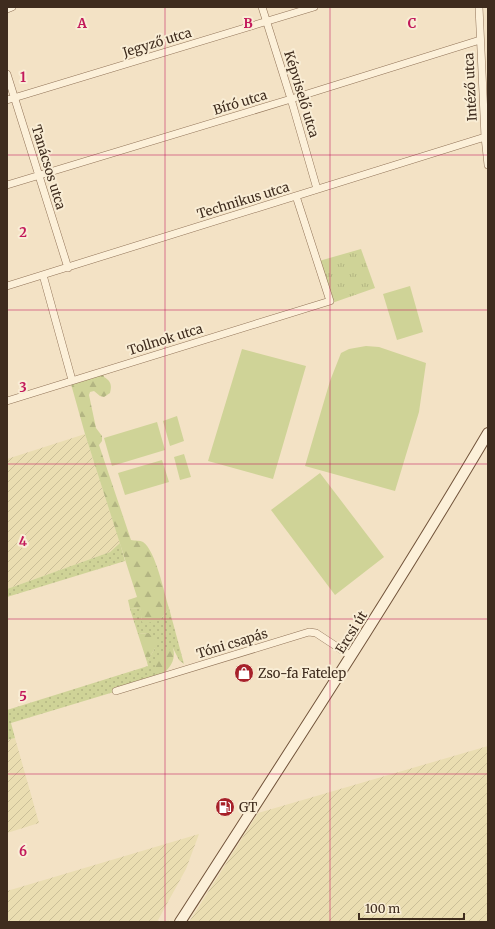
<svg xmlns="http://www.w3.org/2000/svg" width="495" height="929" viewBox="0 0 495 929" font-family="Merriweather,serif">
<defs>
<pattern id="farmland-furrows" width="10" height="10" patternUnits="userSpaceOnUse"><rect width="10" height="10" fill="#eaddb1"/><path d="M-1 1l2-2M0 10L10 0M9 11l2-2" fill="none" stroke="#cabe98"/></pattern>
<pattern id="grass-dots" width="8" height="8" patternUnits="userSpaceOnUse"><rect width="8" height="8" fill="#cfd397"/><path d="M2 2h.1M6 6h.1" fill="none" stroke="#b3b582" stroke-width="1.8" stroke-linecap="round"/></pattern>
<pattern id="forest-firs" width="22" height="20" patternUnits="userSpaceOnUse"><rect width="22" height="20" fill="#cfd397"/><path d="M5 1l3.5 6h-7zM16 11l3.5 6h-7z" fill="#b3b582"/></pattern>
<pattern id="park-tufts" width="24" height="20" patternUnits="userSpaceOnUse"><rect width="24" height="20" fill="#cfd397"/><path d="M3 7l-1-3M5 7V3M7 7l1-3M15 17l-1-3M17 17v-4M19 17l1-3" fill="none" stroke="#b3b582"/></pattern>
</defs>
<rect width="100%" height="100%" fill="#f3e2c5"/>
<path fill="url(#farmland-furrows)" d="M 85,434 L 120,543 L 110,552 L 7,589 L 7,459 Z
M 15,738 L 39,823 L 7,833 L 7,740 Z
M 488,746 L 488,922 L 189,922 L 258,813 Z
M 199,834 L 186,869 L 157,922 L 7,922 L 7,891 Z"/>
<path fill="url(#grass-dots)" d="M 120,543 L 125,561 L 7,597 L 7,589 L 110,552 Z
M 140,608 L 142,613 L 141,619 L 160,620 L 169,608 L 184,664 L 179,660 L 173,648 L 157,679 L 11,723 L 15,738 L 7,740 L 7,710 L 148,666 L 147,662 L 155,648 L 149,633 L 138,634 L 130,609 Z"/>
<path fill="url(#forest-firs)" d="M 103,374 L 104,377 C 111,381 112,385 110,393 L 104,397 L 100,396 L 94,391 L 90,392 L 89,395 L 96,428 L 102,436 L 102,441 L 99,445 L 131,540 C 135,541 140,540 143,542 C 156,551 164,593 169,608 L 160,620 L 143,624 C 140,618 142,613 140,608 L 130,609 L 128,600 L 137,597 L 85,434 L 71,384 Z
M 149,633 L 155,640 L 155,648 L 147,662 L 138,634 Z
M 173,648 C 177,662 167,671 157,679 C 153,661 154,654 173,648 Z"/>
<path fill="url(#park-tufts)" d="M 361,249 L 375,288 L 332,303 L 319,261 Z"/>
<path fill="#cfd397" d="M 410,286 L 423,332 L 397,340 L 383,294 Z
M 366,346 L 379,347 L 426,363 L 419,412 L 395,491 L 305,466 L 330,381 L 341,353 L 349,349 Z
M 242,349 L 306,366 L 273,479 L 208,461 Z
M 177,416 L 184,441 L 170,446 L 163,421 Z
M 157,422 L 165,450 L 112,466 L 104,438 Z
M 184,454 L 191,477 L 180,480 L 174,457 Z
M 162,460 L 169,482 L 125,495 L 118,473 Z
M 320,473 L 384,557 L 335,595 L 271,510 Z"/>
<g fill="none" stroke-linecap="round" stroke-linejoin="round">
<defs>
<path id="street" d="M 262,7 L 291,99 L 317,189
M 479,7 L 485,137 L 488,165
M 7,9 L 12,7
M 7,74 L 68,268
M 7,100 L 314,7
M 7,185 L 291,99 L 480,40
M 43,275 L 72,380
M 7,286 L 485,137
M 7,401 L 330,301 L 296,196
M 116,691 L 309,632 L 316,633 L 351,656"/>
<path id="secondary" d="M 180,922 C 284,760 390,599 488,433"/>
</defs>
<use href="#street" stroke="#917358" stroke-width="8"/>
<use href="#secondary" stroke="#72543b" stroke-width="12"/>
<use href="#street" stroke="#fcf0d9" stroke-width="7"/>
<use href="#secondary" stroke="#fcf0d9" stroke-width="10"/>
</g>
<path fill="none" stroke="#c2185b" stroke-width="1" stroke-opacity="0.55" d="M 165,7 L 165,922M 330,7 L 330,922M 7,155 L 488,155M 7,310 L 488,310M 7,464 L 488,464M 7,619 L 488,619M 7,774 L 488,774"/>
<defs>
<symbol id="shop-disc" viewBox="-11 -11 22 22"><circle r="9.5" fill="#a7212a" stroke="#f9edd5"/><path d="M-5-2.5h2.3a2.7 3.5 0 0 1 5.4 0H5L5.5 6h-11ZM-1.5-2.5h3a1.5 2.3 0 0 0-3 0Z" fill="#fff"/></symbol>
<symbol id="fuel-disc" viewBox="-11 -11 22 22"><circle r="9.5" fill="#a7212a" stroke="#f9edd5"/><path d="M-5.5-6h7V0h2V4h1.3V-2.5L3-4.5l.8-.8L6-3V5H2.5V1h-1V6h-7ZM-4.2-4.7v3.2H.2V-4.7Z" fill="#fff"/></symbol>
</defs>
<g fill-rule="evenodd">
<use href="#shop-disc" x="233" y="662" width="22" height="22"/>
<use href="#fuel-disc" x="214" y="796" width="22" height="22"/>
</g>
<g text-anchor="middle" stroke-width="4" stroke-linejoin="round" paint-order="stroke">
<g font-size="13" fill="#3f2c1e" stroke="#f9edd5">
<text transform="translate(157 42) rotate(-17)" y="5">Jegyző utca</text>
<text transform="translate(470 87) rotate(-93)" y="5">Intéző utca</text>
<text transform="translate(302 94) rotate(73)" y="5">Képviselő utca</text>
<text transform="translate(240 102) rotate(-17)" y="5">Bíró utca</text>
<text transform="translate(49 167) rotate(73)" y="5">Tanácsos utca</text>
<text transform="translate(243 200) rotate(-17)" y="5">Technikus utca</text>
<text transform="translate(165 339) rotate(-17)" y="5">Tollnok utca</text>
<text transform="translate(351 632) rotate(-58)" y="5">Ercsi út</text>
<text transform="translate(232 643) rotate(-17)" y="5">Tóni csapás</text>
</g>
<g font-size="13" fill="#3f2c1e" stroke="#f9edd5" text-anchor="start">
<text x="258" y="678">Zso-fa Fatelep</text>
<text x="239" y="812">GT</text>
</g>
</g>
<g font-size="13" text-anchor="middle" font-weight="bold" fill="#c2185b" stroke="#f9edd5" stroke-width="4" stroke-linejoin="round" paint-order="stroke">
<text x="82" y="28">A</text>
<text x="248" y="28">B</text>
<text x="412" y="28">C</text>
<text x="23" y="82">1</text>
<text x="23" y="237">2</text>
<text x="23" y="392">3</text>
<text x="23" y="546">4</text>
<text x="23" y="701">5</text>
<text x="23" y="856">6</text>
</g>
<rect width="495" height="929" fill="none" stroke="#3f2c1e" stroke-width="16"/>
<path d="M359 913v6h105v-6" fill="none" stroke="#3f2c1e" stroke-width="2"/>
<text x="365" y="913" font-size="12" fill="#3f2c1e" stroke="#f9edd5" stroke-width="3" paint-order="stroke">100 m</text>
</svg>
